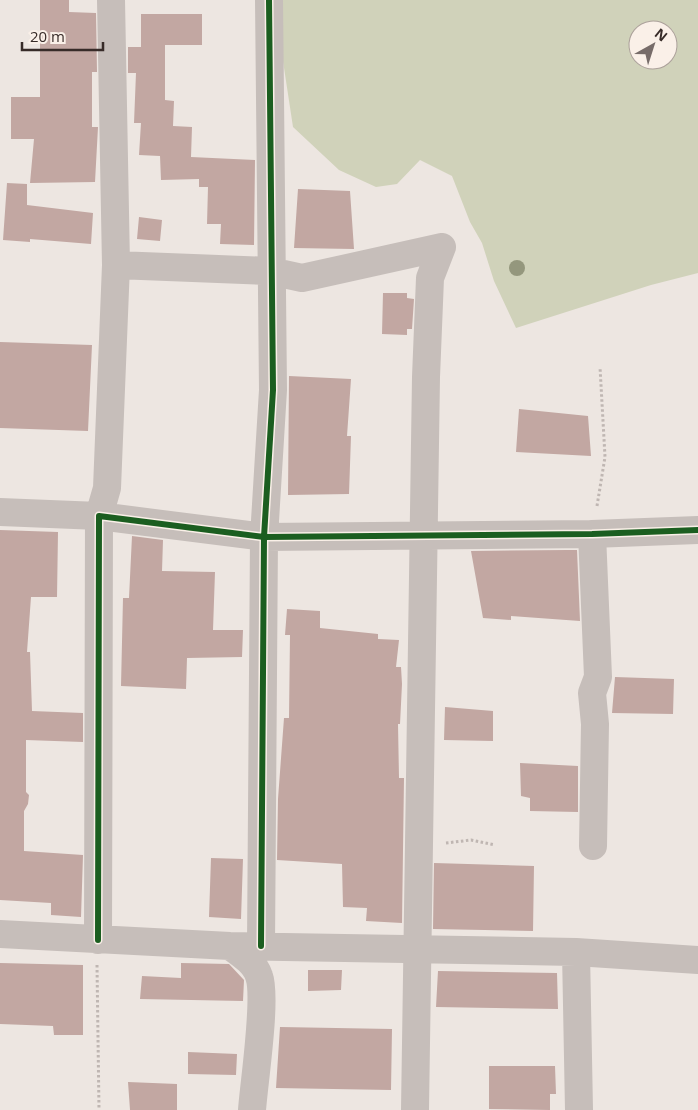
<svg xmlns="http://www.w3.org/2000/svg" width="698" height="1110" viewBox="0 0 698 1110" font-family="'Open Sans',sans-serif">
<rect width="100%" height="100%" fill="#ede6e1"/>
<path fill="#d0d2ba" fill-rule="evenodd" d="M 257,0 L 698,0 L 698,273 L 651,285 L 516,328 L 494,281 L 482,243 L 470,222 L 452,176 L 420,160 L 397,184 L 376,187 L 339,170 L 293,127 L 281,48 ZM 638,30 L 668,30 L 668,60 L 638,60 Z"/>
<path fill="#c2a7a2" d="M 40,0 L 69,0 L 69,12 L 96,13 L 97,72 L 92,72 L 92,127 L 98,127 L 95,182 L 30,183 L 34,139 L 11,139 L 11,97 L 40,97 Z
M 141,14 L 202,14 L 202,45 L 165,45 L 165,100 L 174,101 L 173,126 L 192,127 L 191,157 L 255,160 L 254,245 L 220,244 L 221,224 L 207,224 L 208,187 L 199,187 L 199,179 L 161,180 L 160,156 L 139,155 L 141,123 L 134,123 L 136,73 L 128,73 L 128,47 L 141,47 Z
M 7,183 L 27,184 L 27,205 L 93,213 L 91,244 L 30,239 L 30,242 L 3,240 Z
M 298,189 L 350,191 L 354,249 L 294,248 Z
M 139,217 L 162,220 L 160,241 L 137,239 Z
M 383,293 L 407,293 L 407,298 L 414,299 L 412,329 L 407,329 L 407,335 L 382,334 Z
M 0,342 L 92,345 L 88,431 L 0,428 Z
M 289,376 L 351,379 L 347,436 L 351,436 L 349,494 L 288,495 Z
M 519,409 L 588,416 L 591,456 L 516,452 Z
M 0,530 L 58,532 L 57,597 L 31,597 L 27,652 L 30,652 L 32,711 L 83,713 L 83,742 L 26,740 L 26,792 L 29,795 L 28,804 L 24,811 L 24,851 L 83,855 L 81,917 L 51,915 L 51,903 L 0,900 Z
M 132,536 L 163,540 L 162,571 L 215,572 L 213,630 L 243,630 L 242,657 L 187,658 L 186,689 L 121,686 L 123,598 L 129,598 Z
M 568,550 L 577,550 L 580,621 L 511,616 L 511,620 L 483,618 L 471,551 Z
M 287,609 L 320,611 L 320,628 L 378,634 L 378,639 L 399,640 L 396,667 L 401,667 L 402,684 L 400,724 L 398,724 L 399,778 L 404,778 L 402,923 L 366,921 L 367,908 L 343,907 L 342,864 L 277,860 L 278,799 L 284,718 L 289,718 L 290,635 L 285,635 Z
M 615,677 L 674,679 L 673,714 L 612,713 Z
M 445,707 L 493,711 L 493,741 L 444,740 Z
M 520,763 L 578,766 L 578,812 L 530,811 L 530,798 L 521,796 Z
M 211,858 L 243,859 L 241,919 L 209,917 Z
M 434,863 L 534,866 L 533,931 L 433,929 Z
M 0,963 L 83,965 L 83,1035 L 54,1035 L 53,1026 L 0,1024 Z
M 181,963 L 229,964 L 244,980 L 243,1001 L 140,999 L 142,976 L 181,978 Z
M 308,970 L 342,970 L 341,990 L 308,991 Z
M 438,971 L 557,973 L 558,1009 L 436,1007 Z
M 280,1027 L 392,1029 L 391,1090 L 276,1088 Z
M 188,1052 L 237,1054 L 236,1075 L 188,1074 Z
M 489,1066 L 555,1066 L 556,1094 L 550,1094 L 550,1110 L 489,1109 Z
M 128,1082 L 177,1084 L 177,1110 L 130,1110 Z"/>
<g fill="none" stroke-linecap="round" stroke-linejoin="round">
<path stroke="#bfb6b2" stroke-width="3" stroke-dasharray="2.5 2.5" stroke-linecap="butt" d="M 597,506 L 605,457 L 600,367
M 446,843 L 471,840 L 495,845
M 97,965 L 99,1110"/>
<path stroke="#c6beba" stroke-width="28" d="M 116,265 L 270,271 L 302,278 L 442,247
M 0,512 L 99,516 L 107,488 L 116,265 L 111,0
M 592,534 L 598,677 L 592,693 L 595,724 L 593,846
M 0,934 L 230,946 L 576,952 L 698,960
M 98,940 L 99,516 L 264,537 L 592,534 L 698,530
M 230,946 C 241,954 255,963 259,976 C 267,998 254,1082 252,1110
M 261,946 L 264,537 L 273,390 L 269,0
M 576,952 L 579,1110
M 415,1110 L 426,377 L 430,278 L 442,247"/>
<defs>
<path id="cycleway" d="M 98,940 L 99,516 L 264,537 L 592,534 L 698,530
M 261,946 L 264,537 L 273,390 L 269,0"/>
</defs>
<use href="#cycleway" stroke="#faf0e8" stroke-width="9"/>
<use href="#cycleway" stroke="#1b5e20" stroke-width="6"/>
</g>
<circle fill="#94977d" cx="517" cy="268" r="8"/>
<g transform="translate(653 45) rotate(39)"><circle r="24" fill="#faf0e8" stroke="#aca19b"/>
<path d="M0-4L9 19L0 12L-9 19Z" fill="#776c69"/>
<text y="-8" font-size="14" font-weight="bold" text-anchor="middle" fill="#372b28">N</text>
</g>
<path d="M22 42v8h81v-8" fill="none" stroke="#372b28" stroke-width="2.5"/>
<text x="30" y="42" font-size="15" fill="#372b28" stroke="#faf0e8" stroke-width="4" paint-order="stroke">20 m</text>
</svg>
